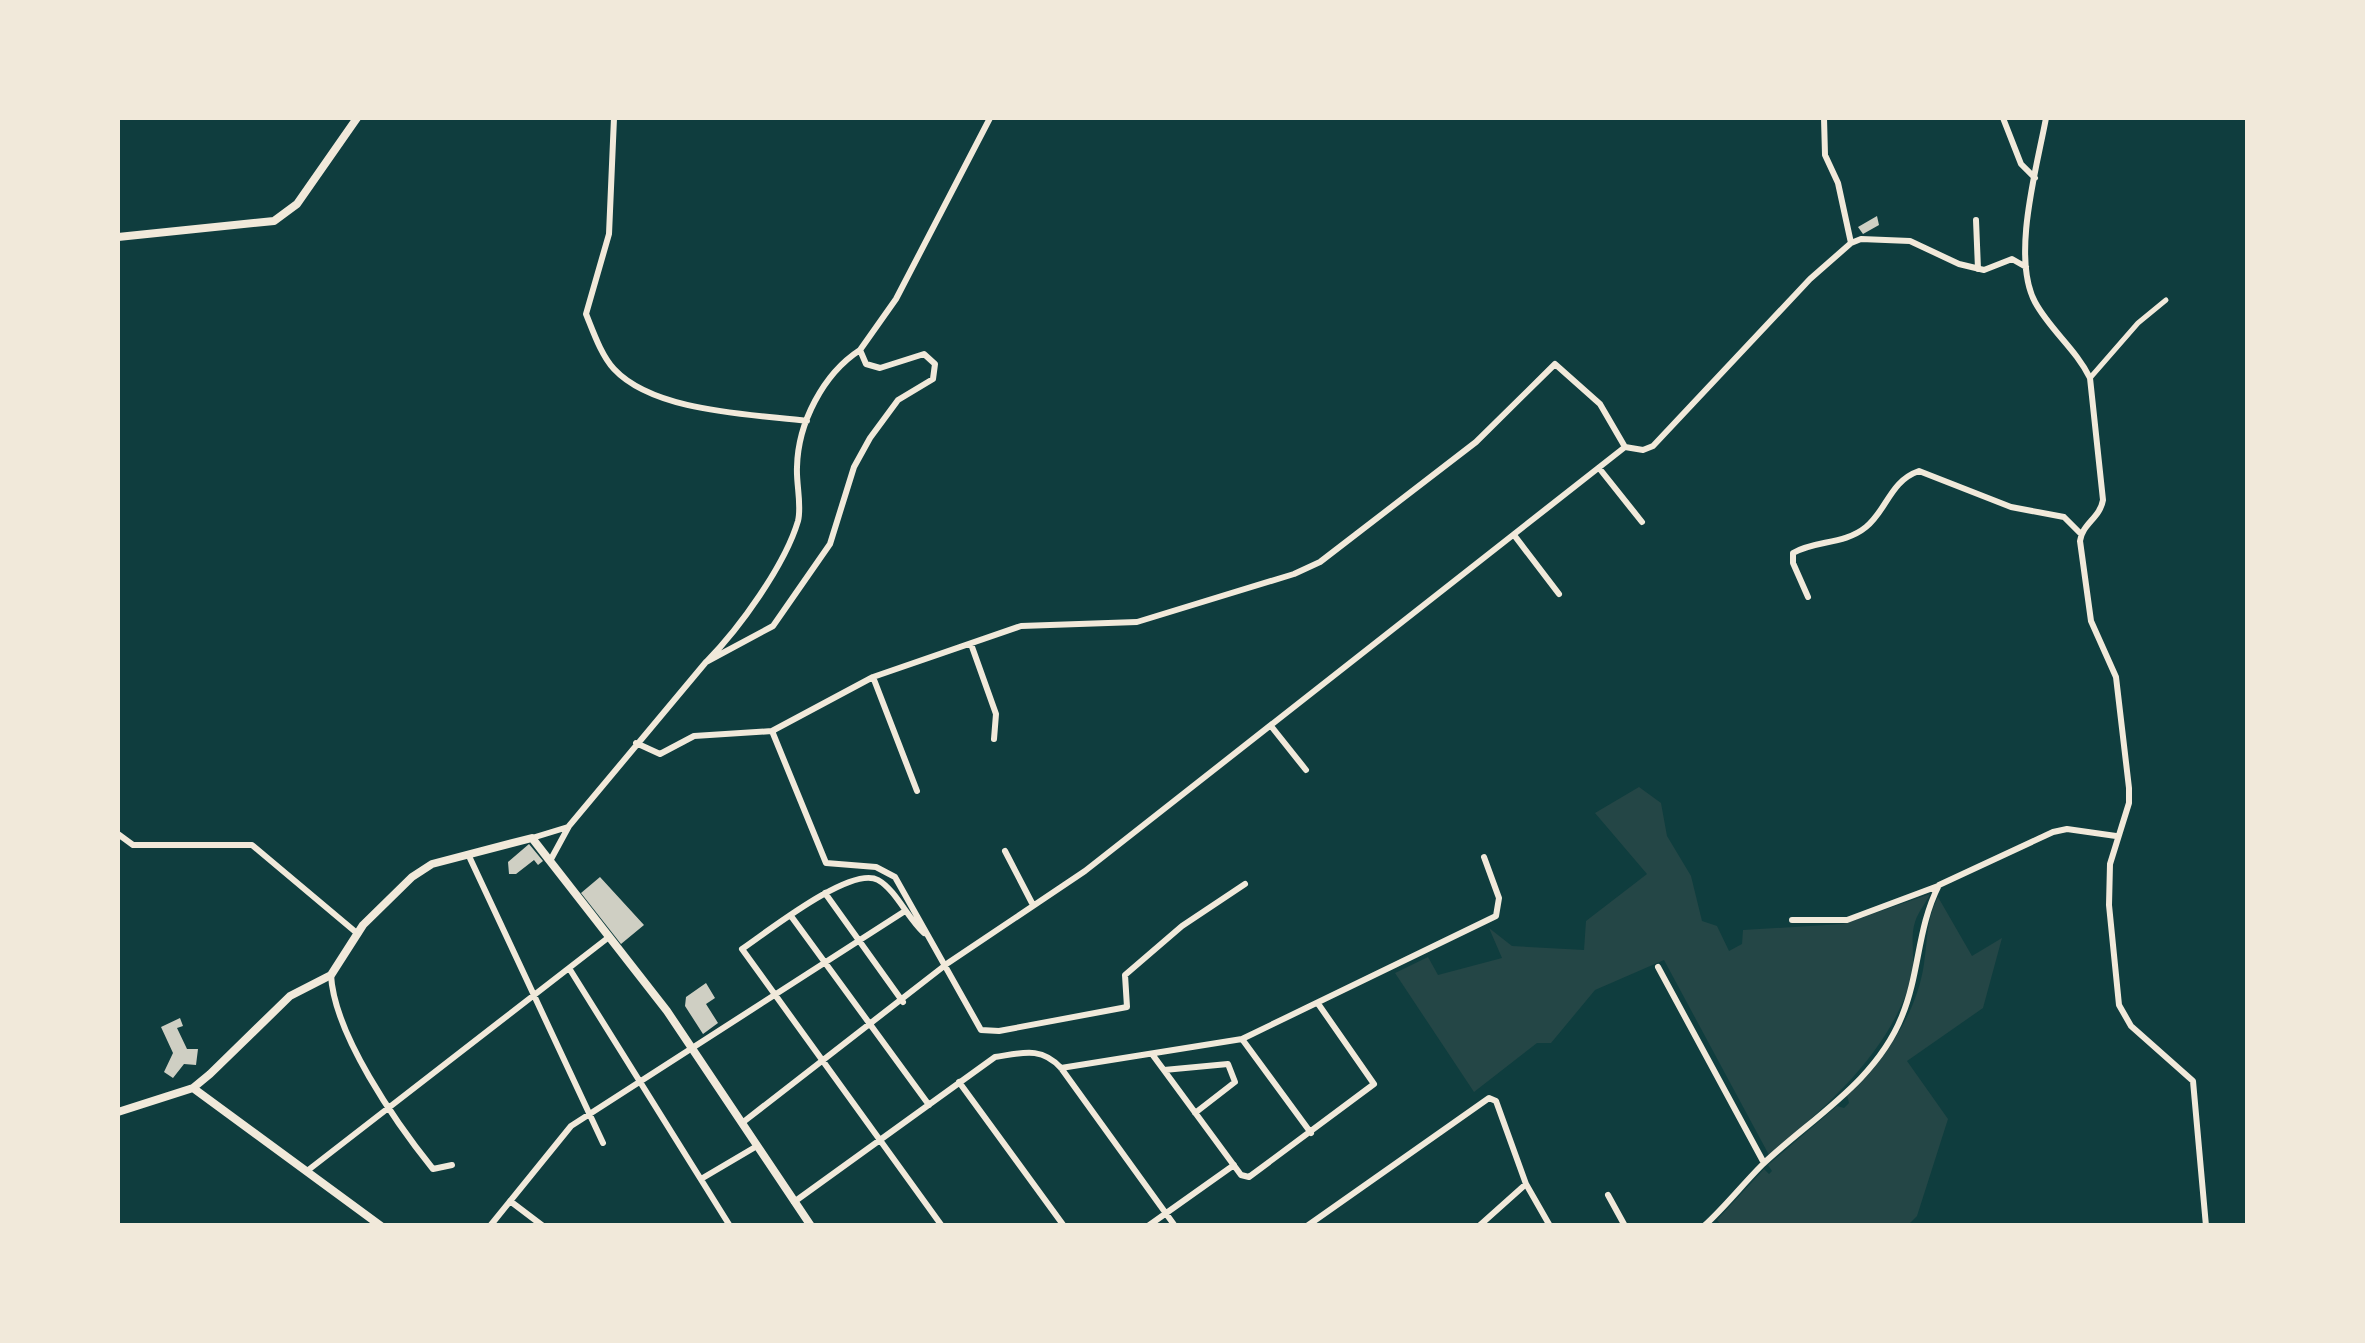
<svg xmlns="http://www.w3.org/2000/svg" width="2365" height="1343" viewBox="0 0 2365 1343" font-family="Signika,sans-serif">
<rect width="100%" height="100%" fill="#0f3d3e"/>
<path fill="#244646" d="M 1639,787 L 1661,803 L 1667,836 L 1691,876 L 1702,921 L 1717,926 L 1729,951 L 1742,944 L 1743,930 L 1843,924 L 1930,894 C 1926,903 1918,912 1915,922 C 1909,940 1917,963 1910,983 C 1886,1056 1826,1107 1769,1155 L 1664,960 L 1595,990 L 1551,1043 L 1537,1043 L 1474,1092 L 1395,973 L 1428,957 L 1438,975 L 1502,958 L 1489,928 L 1512,946 L 1584,950 L 1586,921 L 1647,874 L 1595,813 Z
M 1938,897 L 1972,956 L 2002,938 L 1983,1008 L 1907,1061 L 1948,1119 L 1917,1216 L 1908,1225 L 1722,1226 L 1717,1220 L 1764,1169 L 1769,1174 L 1772,1171 L 1768,1165 L 1837,1106 L 1844,1108 L 1849,1103 L 1847,1095 C 1884,1059 1916,1017 1924,964 C 1928,938 1926,921 1938,897 Z"/>
<path fill="#cfcfc3" d="M 1877,216 L 1879,225 L 1863,234 L 1858,227 Z
M 529,844 L 543,861 L 538,865 L 534,860 L 516,874 L 509,874 L 508,862 Z
M 600,877 L 644,925 L 621,944 L 581,893 Z
M 706,983 L 715,998 L 706,1004 L 718,1023 L 703,1034 L 685,1006 L 686,997 Z
M 180,1018 L 183,1026 L 177,1028 L 187,1049 L 198,1049 L 196,1065 L 184,1064 L 173,1078 L 164,1072 L 173,1053 L 161,1027 Z"/>
<g fill="none" stroke-linecap="round" stroke-linejoin="round">
<path stroke="#f1e9da" stroke-width="5" d="M 2090,378 L 2138,323 L 2166,300"/>
<path stroke="#f1e9da" stroke-width="6" d="M 614,118 L 609,234 L 586,314 C 593,331 601,355 614,369 C 654,412 750,414 807,421
M 1824,118 L 1825,155 L 1838,183 L 1851,243
M 2003,118 L 2021,164 L 2035,178
M 2046,118 C 2037,167 2011,257 2035,302 C 2050,330 2076,349 2090,378 L 2103,500 C 2100,518 2082,524 2080,541 L 2091,621 L 2116,677 L 2129,788 L 2129,803 L 2110,864 L 2109,905 L 2119,1005 L 2131,1026 L 2193,1081 L 2206,1226
M 1976,220 L 1978,269
M 1599,468 L 1642,522
M 1514,535 L 1559,594
M 1808,597 L 1793,563 L 1793,553 C 1815,540 1844,545 1866,527 C 1887,510 1890,481 1919,471 L 2011,507 L 2064,517 L 2081,534
M 971,644 L 996,714 L 994,739
M 707,661 C 739,629 785,565 798,521 C 802,505 796,484 797,467 C 798,423 823,374 860,350
M 873,677 L 917,791
M 1271,726 L 1306,770
M 772,731 L 826,863 L 876,867 L 895,877 L 981,1030 L 999,1031 L 1127,1007 L 1125,975 L 1182,926 L 1245,884
M 636,743 L 660,754 L 694,736 L 772,731 L 873,677 L 1021,626 L 1137,622 L 1294,574 L 1320,562 L 1476,442 L 1555,364 L 1600,404 L 1625,447 L 1643,450 L 1653,446 L 1810,279 L 1851,243 L 1861,239 L 1910,241 L 1959,264 L 1984,270 L 2012,259 L 2026,267
M 118,834 L 133,845 L 252,845 L 358,934
M 532,838 L 568,827
M 1005,851 L 1033,905
M 468,854 L 603,1143
M 550,861 L 569,826 L 706,662 L 773,626 L 830,544 L 854,467 L 870,438 L 898,400 L 933,379 L 935,364 L 924,354 L 880,368 L 866,364 L 860,350 L 896,299 L 990,118
M 825,893 L 903,1002
M 791,916 L 929,1105
M 1792,920 L 1847,920 L 1938,886
M 924,933 C 908,919 896,890 878,880 C 851,865 766,933 742,949 L 942,1226
M 1658,967 L 1764,1163
M 569,968 L 730,1226
M 331,975 C 334,1034 396,1123 433,1169 L 452,1165
M 1242,1039 L 1311,1133
M 1152,1054 L 1241,1175 L 1249,1177 L 1374,1084 L 1319,1005
M 1061,1068 L 1242,1039 L 1496,916 L 1499,898 L 1484,857
M 1164,1070 L 1228,1064 L 1235,1082 L 1195,1113
M 959,1082 L 1064,1226
M 742,1123 L 948,963 L 1085,871 L 1625,447
M 307,1171 L 609,937
M 701,1179 L 757,1146
M 1608,1195 L 1625,1226
M 510,1201 L 543,1226
M 794,1202 L 995,1057 C 1022,1053 1041,1046 1061,1068 L 1175,1226
M 490,1226 L 571,1126 L 905,911
M 1148,1226 L 1234,1165
M 1307,1226 L 1489,1098 L 1496,1101 L 1526,1184 L 1550,1226
M 1479,1226 L 1526,1184
M 1704,1226 C 1725,1207 1742,1185 1762,1165 C 1810,1119 1876,1082 1902,1016 C 1920,972 1917,928 1939,885 L 2053,832 L 2067,829 L 2116,836"/>
<path stroke="#f1e9da" stroke-width="8" d="M 118,237 L 274,221 L 297,204 L 357,118
M 193,1088 L 381,1226
M 118,1112 L 193,1088 L 210,1074 L 290,996 L 331,975 L 363,925 L 412,877 L 432,864 L 532,838 L 667,1011 L 811,1226"/>
</g>
<rect width="2365" height="1343" fill="none" stroke="#f1e9da" stroke-width="240"/>
</svg>
